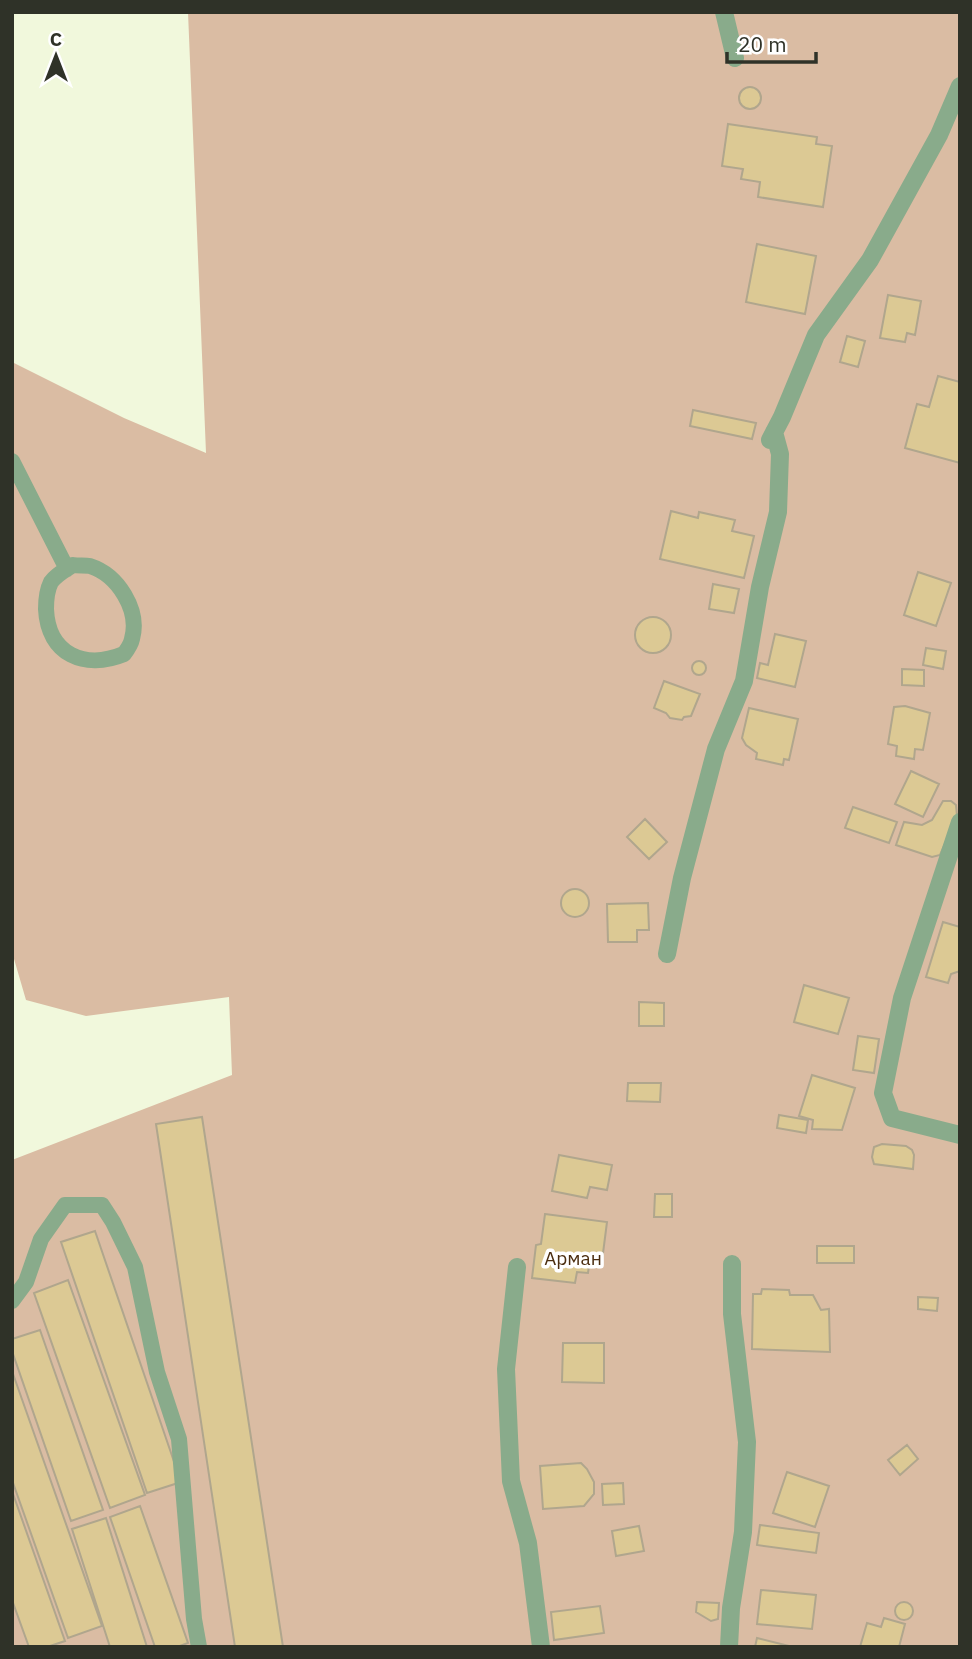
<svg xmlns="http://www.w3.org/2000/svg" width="972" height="1659" viewBox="0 0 972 1659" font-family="'IBM Plex Sans',sans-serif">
<rect width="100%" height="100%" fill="#f1f8dc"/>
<path fill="#dabca3" d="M 188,12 L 960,12 L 960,1647 L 12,1647 L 12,1160 L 232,1075 L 229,997 L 86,1016 L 26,1000 L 12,952 L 12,362 L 124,418 L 206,453 Z"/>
<path fill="#dcc994" stroke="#b0a68d" stroke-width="2" d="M739 98a11 11 0 1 1 22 0a11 11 0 1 1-22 0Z
M 728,124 L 817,137 L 816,144 L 832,146 L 823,207 L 758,197 L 760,182 L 741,179 L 743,169 L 722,166 Z
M 757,244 L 816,256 L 805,314 L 746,302 Z
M 888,295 L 921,301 L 915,335 L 907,333 L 905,342 L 880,338 Z
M 847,336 L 865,341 L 858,367 L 840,362 Z
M 938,376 L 960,382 L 960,463 L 905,448 L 917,404 L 929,407 Z
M 693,410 L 756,423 L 752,439 L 690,426 Z
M 671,511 L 698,518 L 699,512 L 735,520 L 732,531 L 754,536 L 744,578 L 660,559 Z
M 918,572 L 951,583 L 936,626 L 904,615 Z
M 713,584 L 739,589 L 734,613 L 709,609 Z
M635 635a18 18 0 1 1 36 0a18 18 0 1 1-36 0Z
M 775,634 L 806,641 L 795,687 L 757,678 L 760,663 L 768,665 Z
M 926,648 L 946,651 L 943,669 L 923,665 Z
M692 668a7 7 0 1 1 14 0a7 7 0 1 1-14 0Z
M 902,669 L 924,670 L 924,686 L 902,685 Z
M 664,681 L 700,694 L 691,716 L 684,717 L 682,720 L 670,718 L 666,713 L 654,708 Z
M 905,706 L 930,713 L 923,750 L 915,749 L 914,759 L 896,756 L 897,746 L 888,744 L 894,707 Z
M 749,708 L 798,719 L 789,760 L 784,759 L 783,765 L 756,759 L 757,753 L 746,745 L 742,738 Z
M 911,771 L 939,784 L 923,817 L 895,804 Z
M 943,801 L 951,801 L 956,805 L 957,816 L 940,855 L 932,857 L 896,845 L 904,822 L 922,825 L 932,820 Z
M 853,807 L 897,822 L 889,843 L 845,828 Z
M 645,819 L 667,842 L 649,859 L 627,837 Z
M561 903a14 14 0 1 1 28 0a14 14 0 1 1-28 0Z
M 648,903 L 649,930 L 637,930 L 637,942 L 608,942 L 607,904 Z
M 943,922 L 960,927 L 960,971 L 951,974 L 948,983 L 926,977 Z
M 804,985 L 849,998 L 838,1034 L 794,1022 Z
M 639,1002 L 664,1003 L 664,1026 L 639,1026 Z
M 858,1036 L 879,1039 L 874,1073 L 853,1070 Z
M 812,1075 L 855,1088 L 842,1130 L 812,1129 L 813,1120 L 799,1116 Z
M 628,1083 L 661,1083 L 660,1102 L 627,1101 Z
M 779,1115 L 808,1120 L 806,1133 L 777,1128 Z
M 202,1117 L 283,1647 L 235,1647 L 156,1124 Z
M 882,1144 L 906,1146 L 912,1150 L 914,1155 L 913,1169 L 874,1164 L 872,1157 L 874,1147 Z
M 559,1155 L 612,1165 L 607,1190 L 590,1187 L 587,1198 L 552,1191 Z
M 655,1194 L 672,1194 L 672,1217 L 654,1217 Z
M 545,1214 L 607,1222 L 602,1261 L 590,1259 L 588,1273 L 577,1272 L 575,1283 L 532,1278 L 536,1245 L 541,1244 Z
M 95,1231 L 181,1482 L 147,1493 L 61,1242 Z
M 817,1246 L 854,1246 L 854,1263 L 817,1263 Z
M 68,1280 L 145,1495 L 110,1508 L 34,1293 Z
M 762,1289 L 789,1290 L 790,1295 L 813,1295 L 821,1310 L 829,1309 L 830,1352 L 752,1349 L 753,1294 L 761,1294 Z
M 918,1297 L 938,1298 L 937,1311 L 918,1309 Z
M 40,1330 L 103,1510 L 71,1521 L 12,1351 L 12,1339 Z
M 563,1343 L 604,1343 L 604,1383 L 562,1382 Z
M 12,1371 L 102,1626 L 68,1638 L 12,1480 Z
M 907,1445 L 918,1459 L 900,1475 L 888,1460 Z
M 581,1463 L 587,1469 L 594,1482 L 594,1494 L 584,1506 L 543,1509 L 540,1466 Z
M 787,1472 L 829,1486 L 815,1527 L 773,1513 Z
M 623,1483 L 624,1504 L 603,1505 L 602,1484 Z
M 12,1491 L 65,1641 L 47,1647 L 29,1647 L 12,1600 Z
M 140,1506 L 188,1643 L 177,1647 L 155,1647 L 110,1517 Z
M 106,1518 L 147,1647 L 110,1647 L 72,1529 Z
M 760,1525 L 819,1533 L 816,1553 L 757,1545 Z
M 639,1526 L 644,1551 L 616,1556 L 612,1531 Z
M 761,1590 L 816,1595 L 812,1629 L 757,1624 Z
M895 1611a9 9 0 1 1 18 0a9 9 0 1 1-18 0Z
M 697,1602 L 719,1603 L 718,1619 L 711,1621 L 696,1612 Z
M 600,1606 L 604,1633 L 554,1640 L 551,1612 Z
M 884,1618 L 905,1624 L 899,1647 L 860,1647 L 867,1623 L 881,1627 Z
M 757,1638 L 793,1647 L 755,1647 Z"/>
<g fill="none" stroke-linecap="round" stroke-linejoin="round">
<path stroke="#89ab8b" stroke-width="16" d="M 12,461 L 67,569
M 73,565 C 78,566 85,565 90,566 C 118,575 140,610 132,639 C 131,644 127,650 124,654 C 85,670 48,655 46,609 C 46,601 47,590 51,582 C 57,574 65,570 73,565 Z
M 12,1301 L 26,1282 L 41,1239 L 65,1205 L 102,1205 L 113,1222 L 135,1267 L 157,1372 L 179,1439 L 194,1619 L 199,1647"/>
<path stroke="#89ab8b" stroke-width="18" d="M 724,12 L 735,58
M 770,440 L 782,417 L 816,335 L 870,260 L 939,135 L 960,86
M 960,822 L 902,998 L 883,1093 L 892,1118 L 960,1135
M 667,954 L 682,878 L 716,749 L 744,681 L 760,587 L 778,512 L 780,454 L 774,432
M 517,1267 L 506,1369 L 511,1481 L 528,1543 L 541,1647
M 729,1647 L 731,1608 L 743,1532 L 747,1442 L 732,1314 L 732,1264"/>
</g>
<g text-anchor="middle" stroke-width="7" stroke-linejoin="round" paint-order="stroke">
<g font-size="19" fill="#4b2d0f" stroke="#fff">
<text x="573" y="1265">Арман</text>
</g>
</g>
<rect width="972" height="1659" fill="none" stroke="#2f3228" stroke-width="28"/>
<g transform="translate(56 56)" stroke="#ffffff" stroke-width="5" paint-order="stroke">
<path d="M0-5L12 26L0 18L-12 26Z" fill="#2f3228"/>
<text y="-10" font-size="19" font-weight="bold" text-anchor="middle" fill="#2f3228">С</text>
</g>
<path d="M727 52v10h89v-10" fill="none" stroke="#2f3228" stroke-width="3.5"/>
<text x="738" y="52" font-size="21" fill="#2f3228" stroke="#ffffff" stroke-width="5" paint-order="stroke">20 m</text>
</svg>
